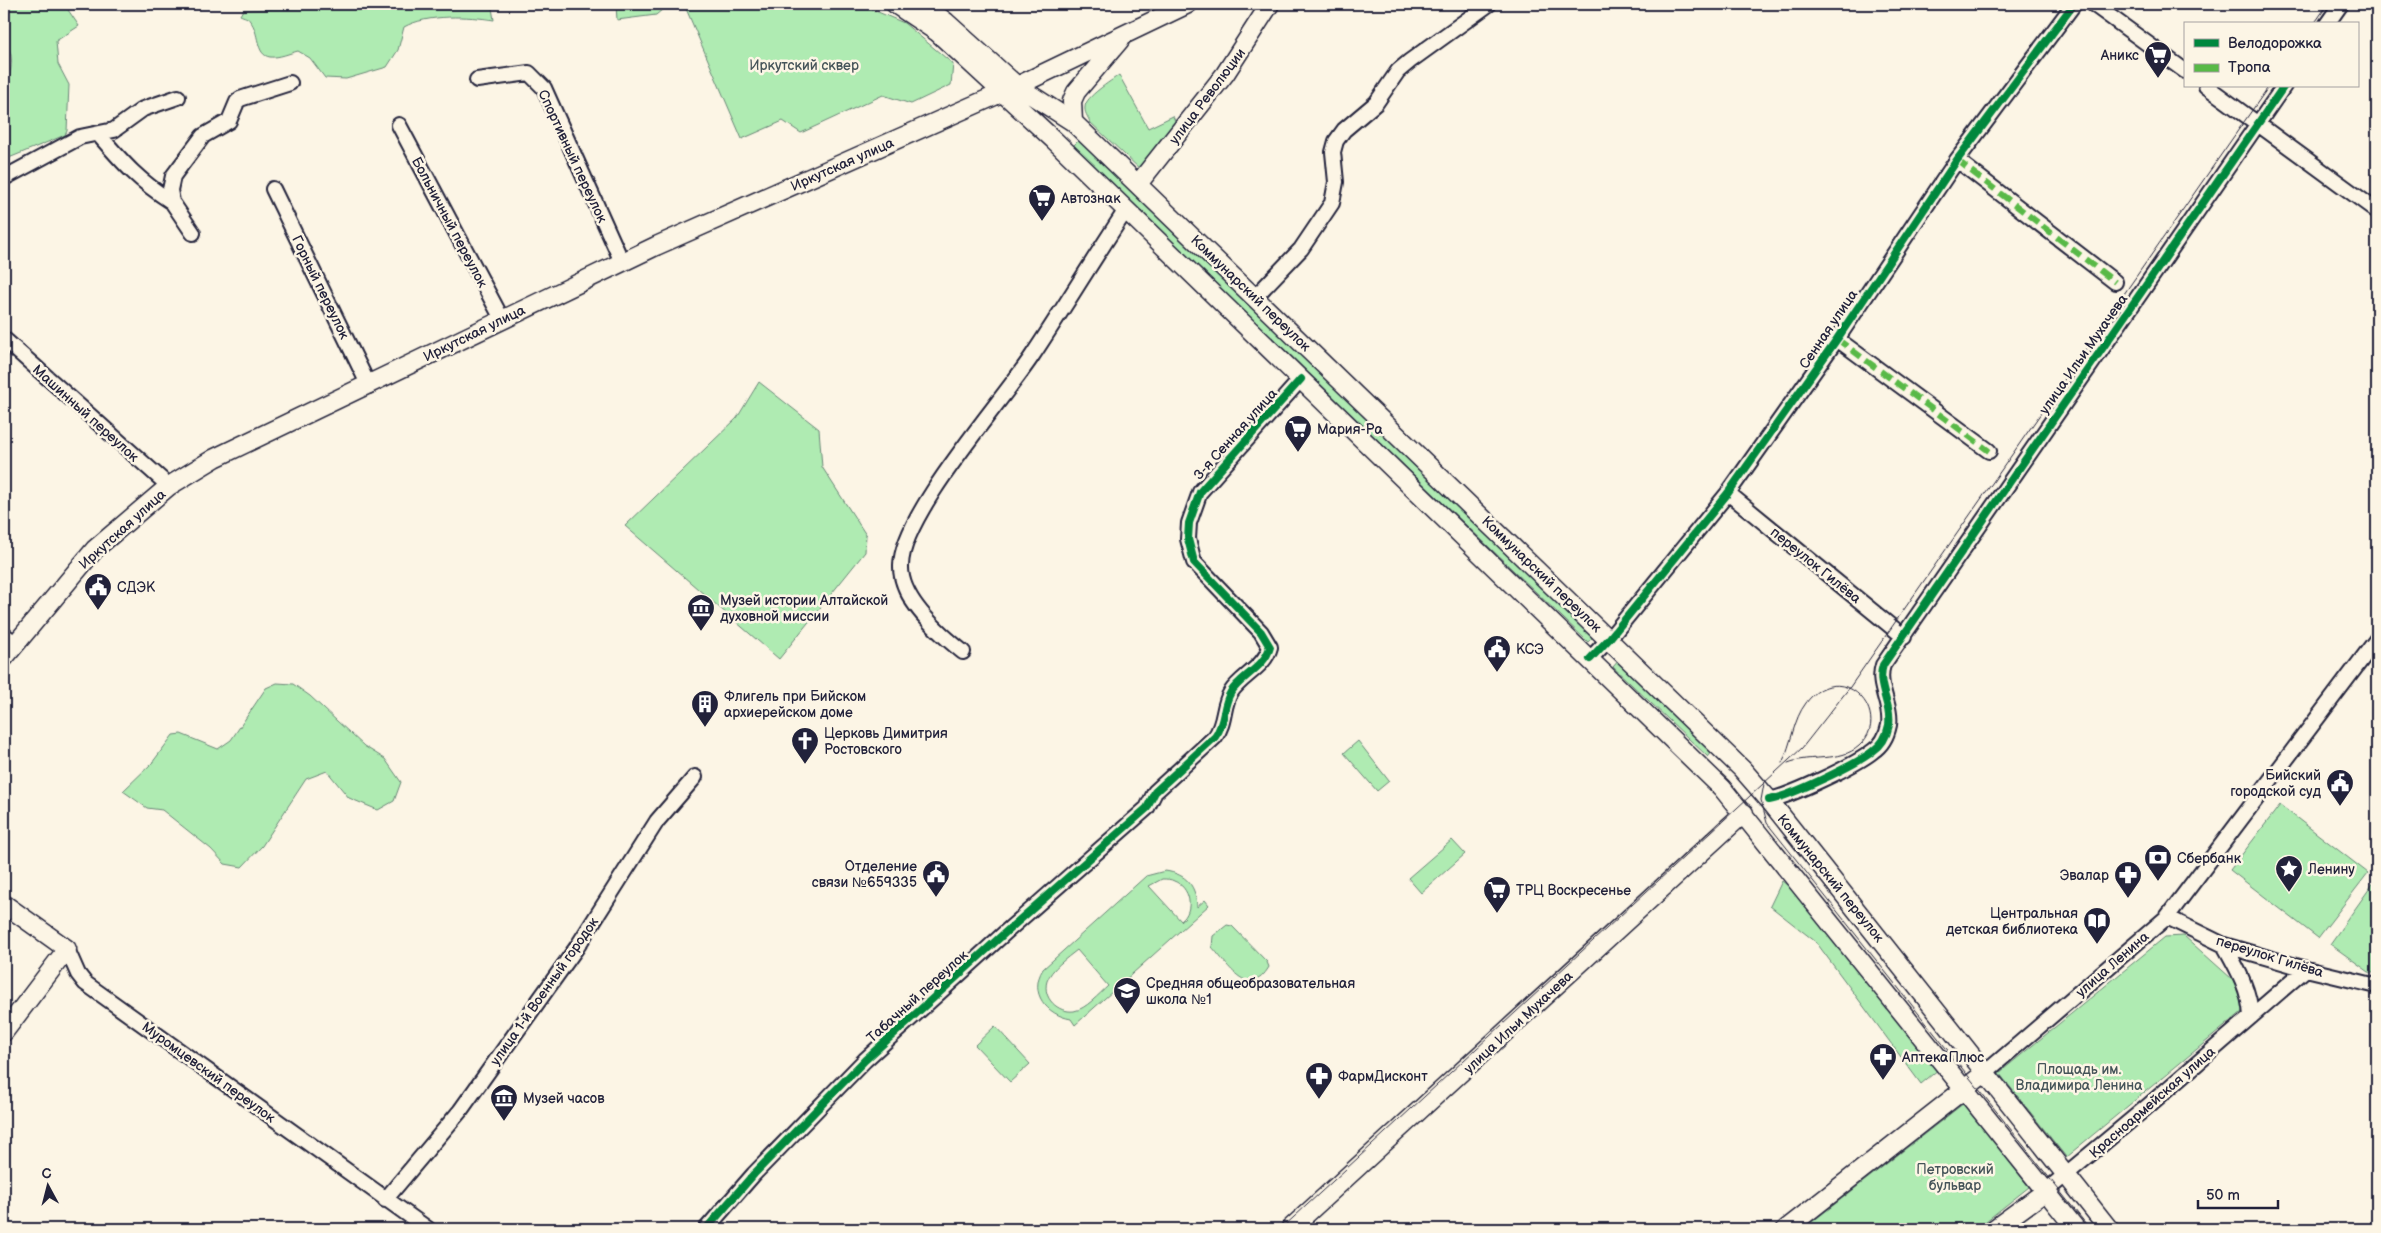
<svg xmlns="http://www.w3.org/2000/svg" width="2381" height="1233" viewBox="0 0 2381 1233" font-family="'Balsamiq Sans',sans-serif">
<rect width="100%" height="100%" fill="#fcf5e5"/>
<filter id="ink" filterUnits="userSpaceOnUse"><feTurbulence type="fractalNoise" baseFrequency=".02" numOctaves="2"/><feDisplacementMap in="SourceGraphic" scale="10" xChannelSelector="R" yChannelSelector="G"/><feConvolveMatrix kernelMatrix="1 2 1 2 8 2 1 2 1" color-interpolation-filters="sRGB"/></filter>
<g filter="url(#ink)">
<path fill="#afebb2" stroke="#688676" fill-rule="evenodd" d="M 4,4 L 64,4 L 79,26 L 56,41 L 58,64 L 69,85 L 67,131 L 65,135 L 4,160 L 4,80 L 9,78 C 12,63 14,54 4,42 Z
M 451,4 L 492,8 L 494,20 C 469,16 427,14 404,27 L 398,50 L 387,67 L 346,79 L 325,78 L 310,58 L 298,51 C 290,53 279,58 270,57 C 255,55 260,32 250,21 C 248,17 244,17 240,15 L 243,10 Z
M 613,4 L 662,4 L 663,9 L 656,15 L 617,20 L 616,5 Z
M 684,4 L 859,4 L 904,23 L 953,64 L 951,85 L 911,104 L 883,95 L 801,133 L 783,121 L 742,139 Z
M 1119,75 L 1148,128 L 1173,116 L 1176,124 L 1143,172 L 1090,122 C 1088,117 1084,112 1085,107 C 1085,97 1111,81 1119,75 Z
M 1080,139 L 1596,634 L 1588,642 L 1072,147 Z
M 759,382 L 819,429 L 822,467 L 866,535 L 865,552 L 779,659 L 625,526 L 737,418 Z
M 1619,660 L 1714,750 L 1708,757 L 1613,667 Z
M 277,683 L 293,684 L 310,696 L 364,746 L 385,759 L 401,782 L 394,801 L 378,810 L 349,798 L 327,771 L 306,779 L 262,846 L 242,867 L 225,864 L 211,849 L 162,810 L 147,808 L 123,791 L 152,763 L 173,735 L 181,734 L 218,749 L 231,740 L 266,688 Z
M 1358,741 L 1389,781 L 1377,791 L 1344,753 Z
M 2280,805 L 2368,873 L 2318,938 L 2230,870 Z
M 1452,840 L 1465,854 L 1421,893 L 1408,878 Z
M 1165,871 C 1187,874 1196,886 1197,907 L 1205,900 L 1209,905 L 1075,1025 L 1071,1019 C 1047,1015 1028,993 1043,969 L 1146,876 ZM 1162,879 C 1166,879 1171,879 1174,881 C 1190,887 1195,910 1181,921 L 1149,886 ZM 1077,950 L 1108,986 C 1099,994 1086,1009 1074,1011 C 1058,1013 1042,998 1047,981 C 1051,969 1067,958 1077,950 Z
M 2377,878 L 2377,974 L 2369,972 L 2330,944 Z
M 1782,881 L 1805,899 L 1939,1069 L 1921,1084 L 1816,942 L 1770,906 Z
M 1227,925 L 1232,926 L 1267,962 L 1269,967 C 1249,1001 1228,965 1212,947 L 1213,936 Z
M 2184,936 L 2241,987 L 2246,999 L 2242,1012 L 2066,1157 L 1999,1073 L 2165,937 Z
M 995,1026 L 1030,1064 L 1010,1082 L 975,1045 Z
M 1964,1103 L 2029,1187 L 1976,1229 L 1803,1229 Z"/>
<g fill="none" stroke-linecap="round" stroke-linejoin="round">
<defs>
<path id="minor" d="M 2093,4 L 2185,71
M 2327,24 L 2341,4
M 477,80 L 529,73 L 544,88 L 622,262
M 2206,86 L 2377,211
M 399,125 L 502,319
M 99,135 C 124,164 139,181 172,202
M 1957,160 L 2115,282
M 4,178 L 80,137 L 114,130 L 143,109 L 178,97
M 273,189 L 369,386
M 193,233 L 172,202 L 170,190 L 173,176 L 203,136 L 229,121 L 237,102 L 240,99 L 290,83
M 1255,297 L 1301,249 L 1332,203 L 1336,182 L 1333,152 L 1336,141 L 1344,130 L 1376,103 L 1398,71 L 1410,61 L 1489,4
M 4,339 L 169,486
M 1837,339 L 1989,451
M 1728,493 L 1904,637
M 4,635 L 15,643
M 963,652 C 939,633 900,599 901,566 C 901,515 1001,403 1032,356 C 1064,308 1094,258 1126,210
M 1590,659 L 1609,639 L 1728,493 L 1837,339 L 1957,160 L 2074,4
M 1769,800 C 1790,796 1856,765 1873,751 C 1882,745 1887,735 1889,725 C 1892,704 1876,686 1883,665 L 2284,86
M 2167,917 L 2224,945 L 2306,969 L 2377,986
M 2224,945 C 2237,968 2250,990 2251,1017
M 67,949 L 78,974 L 85,983 L 428,1229
M 1986,1072 L 2167,917 L 2377,639
M 2046,1191 L 2148,1106 L 2306,969
M 385,1200 L 460,1111 L 577,947 L 657,821 L 695,777
M 706,1229 L 754,1174 L 865,1060 L 1007,931 L 1147,808 L 1155,792 L 1215,737 C 1226,722 1222,706 1231,692 C 1241,676 1265,667 1270,647 L 1261,632 L 1194,562 L 1188,539 L 1189,523 L 1200,492 L 1301,379"/>
<path id="major" d="M 895,4 L 937,32 L 1054,140 L 1722,788 L 2076,1229
M 922,4 L 946,22 L 1017,86 L 1073,122 L 1742,769 L 1769,800 L 2109,1229
M 1073,122 L 1072,101 L 1076,92 L 1120,40
M 1138,184 L 1225,74 L 1270,4
M 4,658 L 95,549 L 169,486 L 215,458 L 656,246 L 1017,86 L 1188,4
M 4,904 L 67,949 L 4,1032
M 1290,1229 L 1744,813
M 1786,1229 L 1986,1072
M 1994,1229 L 2046,1191"/>
</defs>
<use href="#minor" stroke="#22223b" stroke-width="18"/>
<use href="#major" stroke="#22223b" stroke-width="21"/>
<use href="#minor" stroke="#fcf5e5" stroke-width="14"/>
<use href="#major" stroke="#fcf5e5" stroke-width="18"/>
<path stroke="#22223b" stroke-width="1" d="M 2314,24 L 2328,4
M 1782,763 C 1792,743 1793,720 1806,703 C 1841,656 1895,714 1859,746 C 1840,763 1810,754 1788,763
M 1764,784 L 1761,800 L 1767,823 L 2090,1229
M 1281,1229 L 1802,748 L 1850,687 L 2269,86"/>
<path stroke="#58b947" stroke-width="6" stroke-dasharray="12 6" stroke-linecap="butt" d="M 1957,160 L 2115,282
M 1837,339 L 1989,451"/>
<defs>
<path id="cycleway" d="M 1590,659 L 1609,639 L 1728,493 L 1837,339 L 1957,160 L 2074,4
M 1769,800 C 1790,796 1856,765 1873,751 C 1882,745 1887,735 1889,725 C 1892,704 1876,686 1883,665 L 2284,86
M 706,1229 L 754,1174 L 865,1060 L 1007,931 L 1147,808 L 1155,792 L 1215,737 C 1226,722 1222,706 1231,692 C 1241,676 1265,667 1270,647 L 1261,632 L 1194,562 L 1188,539 L 1189,523 L 1200,492 L 1301,379"/>
</defs>
<use href="#cycleway" stroke="#fcf5e5" stroke-width="11"/>
<use href="#cycleway" stroke="#00873e" stroke-width="8"/>
</g>
</g>
<defs>
<symbol id="supermarket-pin" viewBox="-11 -11 22 30"><path d="M0 17L-7.5 6A9.5 9.5 0 1 1 7.5 6Z" fill="#22223b" stroke="#fcf5e5"/><path d="M-6-5.5h2.5l.6 2H6L4.5 2H-2.5L-4.4-4H-6ZM-1.5 3.2a1.3 1.3 0 1 0 .1 0ZM3 3.2a1.3 1.3 0 1 0 .1 0Z" fill="#fff"/></symbol>
<symbol id="civic-pin" viewBox="-11 -11 22 30"><path d="M0 17L-7.5 6A9.5 9.5 0 1 1 7.5 6Z" fill="#22223b" stroke="#fcf5e5"/><path d="M-.6-6.5H3V-4.5H.6V-3L4-1V1h2V6H-6V1h2V-1L-.6-3ZM-1.2 2.5V6h2.4V2.5Z" fill="#fff"/></symbol>
<symbol id="museum-pin" viewBox="-11 -11 22 30"><path d="M0 17L-7.5 6A9.5 9.5 0 1 1 7.5 6Z" fill="#22223b" stroke="#fcf5e5"/><path d="M0-6L6-3V-2H-6V-3ZM-5-1h2V3h-2ZM-1-1h2V3h-2ZM3-1h2V3H3ZM-6 4H6V6H-6Z" fill="#fff"/></symbol>
<symbol id="building-pin" viewBox="-11 -11 22 30"><path d="M0 17L-7.5 6A9.5 9.5 0 1 1 7.5 6Z" fill="#22223b" stroke="#fcf5e5"/><path d="M-4-6H4V6H1V3H-1V6H-4ZM-2.5-4.3h1.7v1.8h-1.7ZM.8-4.3h1.7v1.8H.8ZM-2.5-1h1.7V.8h-1.7ZM.8-1h1.7V.8H.8Z" fill="#fff"/></symbol>
<symbol id="church-pin" viewBox="-11 -11 22 30"><path d="M0 17L-7.5 6A9.5 9.5 0 1 1 7.5 6Z" fill="#22223b" stroke="#fcf5e5"/><path d="M-1.2-6h2.4v3.5h3.3v2.4h-3.3V6h-2.4V-.1h-3.3v-2.4h3.3Z" fill="#fff"/></symbol>
<symbol id="bank-pin" viewBox="-11 -11 22 30"><path d="M0 17L-7.5 6A9.5 9.5 0 1 1 7.5 6Z" fill="#22223b" stroke="#fcf5e5"/><path d="M-6-4H6V4H-6ZM0-2.3a2.3 2.3 0 1 0 0 4.6a2.3 2.3 0 1 0 0-4.6Z" fill="#fff"/></symbol>
<symbol id="sight-pin" viewBox="-11 -11 22 30"><path d="M0 17L-7.5 6A9.5 9.5 0 1 1 7.5 6Z" fill="#22223b" stroke="#fcf5e5"/><path d="M0-6L1.8-2.2L6-1.7L2.9 1.2L3.7 5.4L0 3.3L-3.7 5.4L-2.9 1.2L-6-1.7L-1.8-2.2Z" fill="#fff"/></symbol>
<symbol id="pharmacy-pin" viewBox="-11 -11 22 30"><path d="M0 17L-7.5 6A9.5 9.5 0 1 1 7.5 6Z" fill="#22223b" stroke="#fcf5e5"/><path d="M-2-6h4v4h4v4h-4v4h-4v-4h-4v-4h4Z" fill="#fff"/></symbol>
<symbol id="library-pin" viewBox="-11 -11 22 30"><path d="M0 17L-7.5 6A9.5 9.5 0 1 1 7.5 6Z" fill="#22223b" stroke="#fcf5e5"/><path d="M-6-4Q-3-5.5-.7-3.5V5Q-3 3-6 4ZM6-4Q3-5.5 .7-3.5V5Q3 3 6 4Z" fill="#fff"/></symbol>
<symbol id="school-pin" viewBox="-11 -11 22 30"><path d="M0 17L-7.5 6A9.5 9.5 0 1 1 7.5 6Z" fill="#22223b" stroke="#fcf5e5"/><path d="M0-5L7-2L0 1L-7-2ZM-4 1L0 2.5L4 1V4Q0 6-4 4Z" fill="#fff"/></symbol>
</defs>
<g fill-rule="evenodd">
<use href="#supermarket-pin" x="2142" y="39" width="32" height="43"/>
<use href="#supermarket-pin" x="1026" y="182" width="32" height="43"/>
<use href="#supermarket-pin" x="1282" y="413" width="32" height="43"/>
<use href="#civic-pin" x="82" y="571" width="32" height="43"/>
<use href="#museum-pin" x="685" y="592" width="32" height="43"/>
<use href="#civic-pin" x="1481" y="633" width="32" height="43"/>
<use href="#building-pin" x="689" y="688" width="32" height="43"/>
<use href="#church-pin" x="789" y="725" width="32" height="43"/>
<use href="#civic-pin" x="2324" y="767" width="32" height="43"/>
<use href="#bank-pin" x="2142" y="842" width="32" height="43"/>
<use href="#sight-pin" x="2273" y="853" width="32" height="43"/>
<use href="#civic-pin" x="920" y="858" width="32" height="43"/>
<use href="#pharmacy-pin" x="2112" y="859" width="32" height="43"/>
<use href="#supermarket-pin" x="1481" y="874" width="32" height="43"/>
<use href="#library-pin" x="2081" y="905" width="32" height="43"/>
<use href="#school-pin" x="1111" y="975" width="32" height="43"/>
<use href="#pharmacy-pin" x="1867" y="1041" width="32" height="43"/>
<use href="#pharmacy-pin" x="1303" y="1060" width="32" height="43"/>
<use href="#museum-pin" x="488" y="1082" width="32" height="43"/>
</g>
<g text-anchor="middle" stroke-width="5" stroke-linejoin="round" paint-order="stroke">
<g font-size="14" fill="#22223b" stroke="#fcf5e5" text-anchor="start">
<text x="2139" y="60" text-anchor="end">Аникс</text>
<text x="1061" y="203">Автознак</text>
<text x="1317" y="434">Мария-Ра</text>
<text x="117" y="592">СДЭК</text>
<text x="720" y="605">Музей истории Алтайской<tspan x="720" dy="16">духовной миссии</tspan></text>
<text x="1516" y="654">КСЭ</text>
<text x="724" y="701">Флигель при Бийском<tspan x="724" dy="16">архиерейском доме</tspan></text>
<text x="824" y="738">Церковь Димитрия<tspan x="824" dy="16">Ростовского</tspan></text>
<text x="2321" y="780" text-anchor="end">Бийский<tspan x="2321" dy="16">городской суд</tspan></text>
<text x="2177" y="863">Сбербанк</text>
<text x="917" y="871" text-anchor="end">Отделение<tspan x="917" dy="16">связи №659335</tspan></text>
<text x="2308" y="874">Ленину</text>
<text x="2109" y="880" text-anchor="end">Эвалар</text>
<text x="1516" y="895">ТРЦ Воскресенье</text>
<text x="2078" y="918" text-anchor="end">Центральная<tspan x="2078" dy="16">детская библиотека</tspan></text>
<text x="1146" y="988">Средняя общеобразовательная<tspan x="1146" dy="16">школа №1</tspan></text>
<text x="1902" y="1062">АптекаПлюс</text>
<text x="1338" y="1081">ФармДисконт</text>
<text x="523" y="1103">Музей часов</text>
</g>
<g font-size="14" fill="#455459" stroke="#fcf5e5">
<text x="804" y="70">Иркутский сквер</text>
<text x="2079" y="1074">Площадь им.<tspan x="2079" dy="16">Владимира Ленина</tspan></text>
<text x="1955" y="1174">Петровский<tspan x="1955" dy="16">бульвар</tspan></text>
</g>
<g font-size="14" fill="#22223b" stroke="#fcf5e5">
<text transform="translate(1207 96) rotate(-53)" y="5">улица Революции</text>
<text transform="translate(573 156) rotate(65)" y="5">Спортивный переулок</text>
<text transform="translate(842 164) rotate(-24)" y="5">Иркутская улица</text>
<text transform="translate(450 222) rotate(62)" y="5">Больничный переулок</text>
<text transform="translate(321 287) rotate(64)" y="5">Горный переулок</text>
<text transform="translate(1251 293) rotate(44)" y="5">Коммунарский переулок</text>
<text transform="translate(1828 329) rotate(-56)" y="5">Сенная улица</text>
<text transform="translate(474 333) rotate(-26)" y="5">Иркутская улица</text>
<text transform="translate(2083 354) rotate(-55)" y="5">улица Ильи Мухачева</text>
<text transform="translate(86 413) rotate(42)" y="5">Машинный переулок</text>
<text transform="translate(1235 434) rotate(-48)" y="5">3-я Сенная улица</text>
<text transform="translate(122 529) rotate(-42)" y="5">Иркутская улица</text>
<text transform="translate(1816 565) rotate(39)" y="5">переулок Гилёва</text>
<text transform="translate(1542 574) rotate(44)" y="5">Коммунарский переулок</text>
<text transform="translate(1831 878) rotate(51)" y="5">Коммунарский переулок</text>
<text transform="translate(2270 956) rotate(17)" y="5">переулок Гилёва</text>
<text transform="translate(2112 964) rotate(-41)" y="5">улица Ленина</text>
<text transform="translate(544 991) rotate(-55)" y="5">улица 1-й Военный городок</text>
<text transform="translate(917 996) rotate(-42)" y="5">Табачный переулок</text>
<text transform="translate(1518 1022) rotate(-43)" y="5">улица Ильи Мухачева</text>
<text transform="translate(209 1072) rotate(36)" y="5">Муромцевский переулок</text>
<text transform="translate(2152 1102) rotate(-41)" y="5">Красноармейская улица</text>
</g>
</g>
<rect width="2381" height="1233" fill="none" stroke="#fcf5e5" stroke-width="20"/>
<rect x="10" y="10" width="2361" height="1213" fill="none" stroke="#22223b" stroke-width="2" filter="url(#ink)"/>
<rect x="2184" y="22" width="175" height="65" fill="#fcf5e5" stroke="#a5a1a1"/>
<rect x="2194" y="39" width="25" height="8" fill="#00873e" stroke="#a5a1a1"/>
<text x="2228" y="48" font-size="15" fill="#22223b">Велодорожка</text>
<rect x="2194" y="64" width="25" height="8" fill="#58b947" stroke="#a5a1a1"/>
<text x="2228" y="72" font-size="15" fill="#22223b">Тропа</text>
<g transform="translate(48 1186) rotate(353)" stroke="#fcf5e5" stroke-width="4" paint-order="stroke">
<path d="M0-4L9 19L0 12L-9 19Z" fill="#22223b"/>
<text y="-8" font-size="14" font-weight="bold" text-anchor="middle" fill="#22223b">С</text>
</g>
<path d="M2198 1200v8h80v-8" fill="none" stroke="#22223b" stroke-width="2.5"/>
<text x="2206" y="1200" font-size="15" fill="#22223b" stroke="#fcf5e5" stroke-width="4" paint-order="stroke">50 m</text>
</svg>
